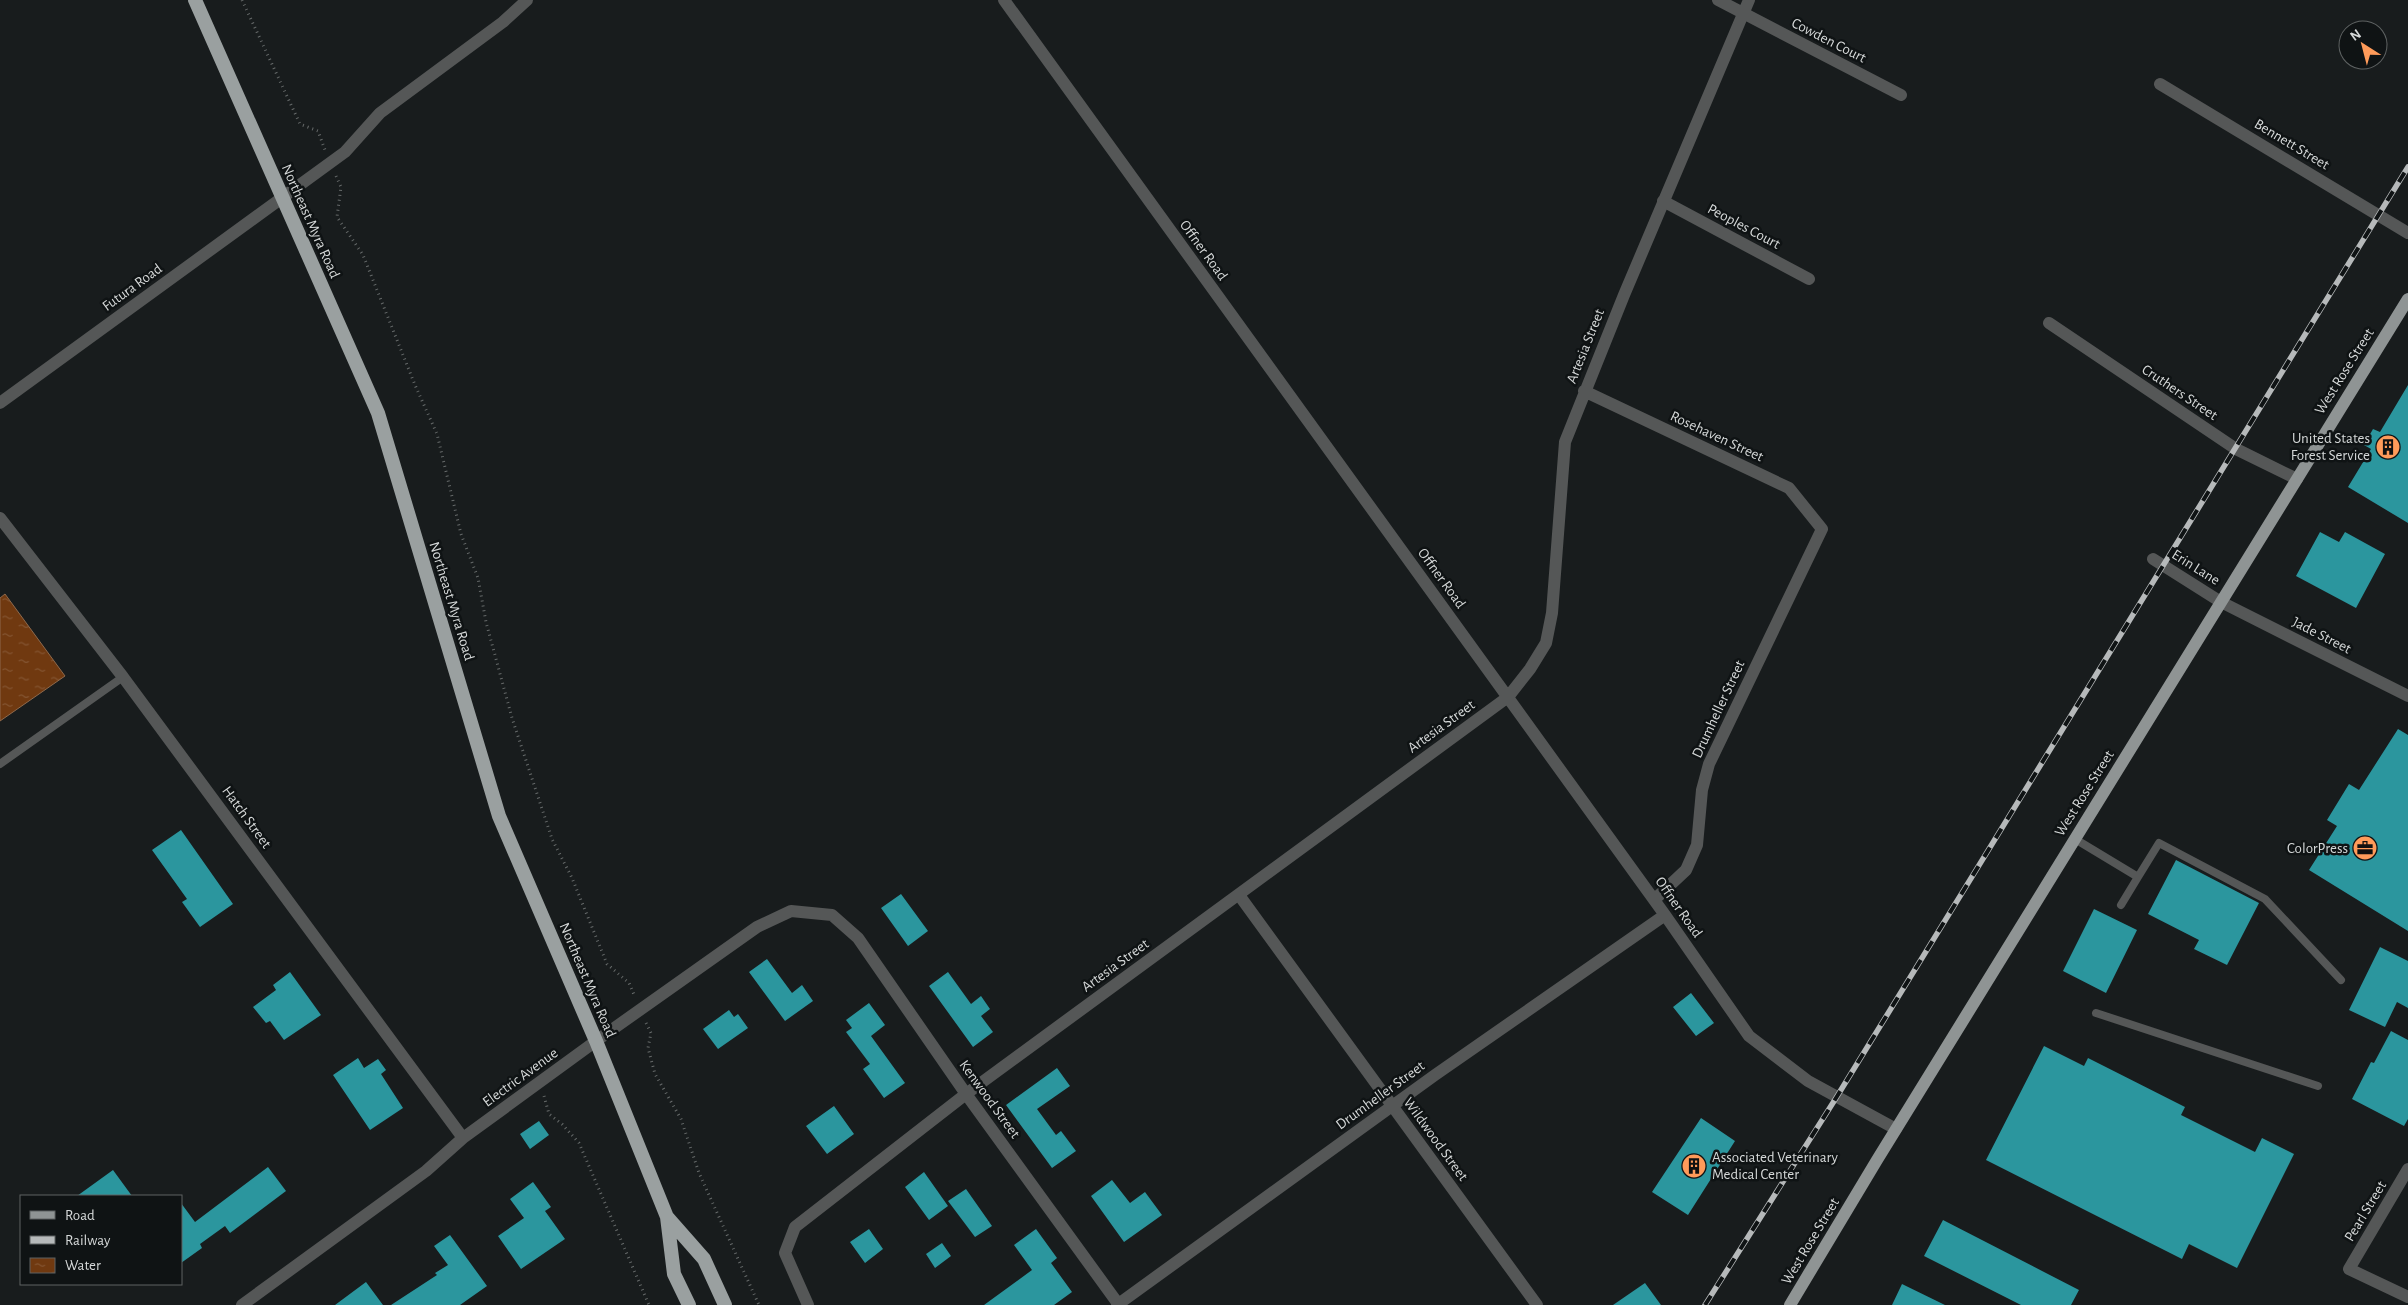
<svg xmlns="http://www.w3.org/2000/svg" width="2408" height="1305" viewBox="0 0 2408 1305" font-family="'Alegreya Sans',sans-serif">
<defs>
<pattern id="water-ripples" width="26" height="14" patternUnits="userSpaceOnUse" patternTransform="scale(1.25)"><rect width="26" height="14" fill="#703910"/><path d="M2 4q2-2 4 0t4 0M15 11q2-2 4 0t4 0" fill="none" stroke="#845532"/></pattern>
</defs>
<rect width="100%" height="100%" fill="#181c1d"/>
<path fill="url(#water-ripples)" stroke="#8e694c" d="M 5,594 L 65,676 L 0,721 L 0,598 Z"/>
<path fill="#2b969e" d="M 2408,385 L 2408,523 L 2348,487 L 2371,449 L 2364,445 L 2373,429 L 2380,432 Z
M 2320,532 L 2339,542 L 2345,532 L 2385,554 L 2356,608 L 2296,576 Z
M 2398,729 L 2408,735 L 2408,931 L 2309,870 L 2337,826 L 2327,820 L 2349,784 L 2359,790 Z
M 181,830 L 233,904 L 200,927 L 182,902 L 187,899 L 152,850 Z
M 2176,860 L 2259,903 L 2227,965 L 2194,949 L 2199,940 L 2148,914 Z
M 901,894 L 928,931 L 908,946 L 881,908 Z
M 2094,909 L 2137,930 L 2106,993 L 2063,971 Z
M 2380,947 L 2408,961 L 2408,1008 L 2397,1002 L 2385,1027 L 2349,1010 Z
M 767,959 L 792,993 L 802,985 L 813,1001 L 785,1021 L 749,972 Z
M 290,972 L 321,1015 L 284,1040 L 270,1021 L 266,1023 L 253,1007 L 276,990 L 273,985 Z
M 948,972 L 971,1004 L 981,996 L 990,1009 L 981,1016 L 993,1032 L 973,1047 L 929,986 Z
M 1691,993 L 1714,1023 L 1696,1036 L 1673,1007 Z
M 869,1003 L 885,1025 L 871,1036 L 905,1083 L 884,1098 L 863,1069 L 870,1064 L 846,1032 L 852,1028 L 846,1020 Z
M 729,1010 L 734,1017 L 738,1014 L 748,1028 L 718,1049 L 703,1029 Z
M 2391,1031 L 2408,1040 L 2408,1119 L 2404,1126 L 2352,1099 L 2371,1062 L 2374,1063 Z
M 2044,1046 L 2084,1066 L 2088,1058 L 2185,1107 L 2181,1115 L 2255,1152 L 2262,1138 L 2294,1154 L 2237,1268 L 2189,1244 L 2182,1259 L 1986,1160 Z
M 358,1058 L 364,1068 L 378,1059 L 386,1070 L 381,1074 L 403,1108 L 370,1130 L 333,1075 Z
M 1057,1068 L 1070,1086 L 1037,1109 L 1056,1135 L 1061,1131 L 1076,1151 L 1052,1168 L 1006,1105 Z
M 834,1106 L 854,1134 L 827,1154 L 806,1126 Z
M 1701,1118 L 1735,1141 L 1688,1215 L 1652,1192 Z
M 539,1121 L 549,1135 L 530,1149 L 520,1134 Z
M 268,1167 L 286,1191 L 230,1233 L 225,1226 L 200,1244 L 202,1248 L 181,1263 L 181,1203 L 195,1222 Z
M 113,1170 L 132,1196 L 77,1196 Z
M 924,1172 L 948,1206 L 929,1220 L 905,1187 Z
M 1112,1180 L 1130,1203 L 1145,1192 L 1162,1215 L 1124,1242 L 1091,1196 Z
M 533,1182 L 551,1207 L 545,1211 L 565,1239 L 521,1269 L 498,1236 L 524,1218 L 510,1199 Z
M 966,1189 L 992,1226 L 975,1237 L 948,1201 Z
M 1943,1220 L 2079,1290 L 2071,1305 L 2021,1305 L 1924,1256 Z
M 869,1229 L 883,1249 L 865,1263 L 850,1242 Z
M 1036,1229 L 1057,1258 L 1051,1263 L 1072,1292 L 1054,1305 L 984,1305 L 1032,1270 L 1014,1245 Z
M 450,1235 L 487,1286 L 460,1305 L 391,1305 L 437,1275 L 435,1273 L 448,1265 L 434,1246 Z
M 942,1243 L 951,1256 L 935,1268 L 926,1254 Z
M 366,1282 L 383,1305 L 335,1305 Z
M 1645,1283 L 1661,1305 L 1613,1305 Z
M 1902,1284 L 1945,1305 L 1892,1305 Z"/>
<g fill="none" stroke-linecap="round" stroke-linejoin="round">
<path stroke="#666a6a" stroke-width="3" stroke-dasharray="1 4" stroke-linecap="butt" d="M 242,0 L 300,124 L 318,131 L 325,150
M 336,176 L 341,187 L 337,217 L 363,255 L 415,385 L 437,434 L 461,534 L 478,578 L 486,622 L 512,718 L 552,839 L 572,878 L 607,964 L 629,983 L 635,997
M 646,1023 L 651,1033 L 648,1048 L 655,1074 L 681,1119 L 699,1173 L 759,1305
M 544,1096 L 549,1114 L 562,1124 L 579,1143 L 649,1305"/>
<path stroke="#555757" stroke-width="8" d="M 0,764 L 123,677
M 2075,839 L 2138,877 L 2159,843 L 2265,899 L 2341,980
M 2121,905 L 2138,877
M 2096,1013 L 2318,1086"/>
<path stroke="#555757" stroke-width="12" d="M 1004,0 L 1665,915 L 1749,1036 L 1808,1081 L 1896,1129
M 1718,0 L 1901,95
M 2160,84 L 2408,233
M 1663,201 L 1809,279
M 2049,323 L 2236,449 L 2297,479
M 1584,391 L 1789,488 L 1822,529 L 1709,764 L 1702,790 L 1697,845 L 1686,870 L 1654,900
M 0,403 L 345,152 L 380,113 L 503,22 L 527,0
M 0,518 L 123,677 L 463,1138
M 2153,559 L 2221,602 L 2408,696
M 1239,895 L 1537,1305
M 2408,1169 L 2349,1269 L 2408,1297
M 242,1305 L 426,1171 L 463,1138 L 596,1041 L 757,927 L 791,911 L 832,915 L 858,938 L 966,1094 L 1119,1305
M 808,1305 L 785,1253 L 795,1227 L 966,1094 L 1508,697 L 1530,669 L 1546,643 L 1552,613 L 1565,442 L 1624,295 L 1749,0
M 1117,1305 L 1435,1075 L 1665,915"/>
<path stroke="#8f9494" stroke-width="12" d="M 1790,1305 L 1877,1160 L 2408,299"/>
<path stroke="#9aa0a0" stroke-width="14" d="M 195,0 L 378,413 L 499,816 L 596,1041 L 667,1217 L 674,1274 L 689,1305
M 667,1217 L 704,1259 L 725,1305"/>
<defs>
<path id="rail" d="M 1705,1305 L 1836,1098 L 2408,167"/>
</defs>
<use href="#rail" stroke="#b6b9ba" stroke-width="5.5"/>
<use href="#rail" stroke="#0f1314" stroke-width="4" stroke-dasharray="11" stroke-linecap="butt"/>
</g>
<defs>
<symbol id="building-disc" viewBox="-11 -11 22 22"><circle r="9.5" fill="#ff9b5a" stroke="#0f1314"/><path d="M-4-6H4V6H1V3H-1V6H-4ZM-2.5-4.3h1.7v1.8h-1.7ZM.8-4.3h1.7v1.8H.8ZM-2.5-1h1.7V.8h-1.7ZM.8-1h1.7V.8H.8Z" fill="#111"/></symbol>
<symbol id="office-disc" viewBox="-11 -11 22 22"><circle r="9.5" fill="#ff9b5a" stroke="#0f1314"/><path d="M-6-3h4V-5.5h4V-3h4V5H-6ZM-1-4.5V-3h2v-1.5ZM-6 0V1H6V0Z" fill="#111"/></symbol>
</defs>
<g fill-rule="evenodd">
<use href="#building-disc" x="2374" y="433" width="28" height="28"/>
<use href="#office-disc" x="2351" y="834" width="28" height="28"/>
<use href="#building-disc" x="1680" y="1152" width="28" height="28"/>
</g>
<g text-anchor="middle" stroke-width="5" stroke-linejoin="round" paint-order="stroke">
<g font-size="15" fill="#d5d8d8" stroke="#0f1314">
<text transform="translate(1829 40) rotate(27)" y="5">Cowden Court</text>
<text transform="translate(2292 144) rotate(31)" y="5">Bennett Street</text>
<text transform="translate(311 221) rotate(66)" y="5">Northeast Myra Road</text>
<text transform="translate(1744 226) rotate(28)" y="5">Peoples Court</text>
<text transform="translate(1204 250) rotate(54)" y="5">Offner Road</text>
<text transform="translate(132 287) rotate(-36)" y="5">Futura Road</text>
<text transform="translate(1585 346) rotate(-68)" y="5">Artesia Street</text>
<text transform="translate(2344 371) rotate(-58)" y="5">West Rose Street</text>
<text transform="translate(2180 392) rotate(34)" y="5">Cruthers Street</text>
<text transform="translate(1717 436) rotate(25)" y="5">Rosehaven Street</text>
<text transform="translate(2196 567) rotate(32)" y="5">Erin Lane</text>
<text transform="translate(1442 578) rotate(54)" y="5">Offner Road</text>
<text transform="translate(452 601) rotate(73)" y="5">Northeast Myra Road</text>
<text transform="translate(2322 635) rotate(27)" y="5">Jade Street</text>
<text transform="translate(1718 709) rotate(-65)" y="5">Drumheller Street</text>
<text transform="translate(1441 726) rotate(-36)" y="5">Artesia Street</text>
<text transform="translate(2084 793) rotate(-58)" y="5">West Rose Street</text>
<text transform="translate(247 817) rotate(54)" y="5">Hatch Street</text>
<text transform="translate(1679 907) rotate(55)" y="5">Offner Road</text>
<text transform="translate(1115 965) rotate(-36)" y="5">Artesia Street</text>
<text transform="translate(588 980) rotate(67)" y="5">Northeast Myra Road</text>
<text transform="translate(520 1077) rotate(-36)" y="5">Electric Avenue</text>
<text transform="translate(1380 1095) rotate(-36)" y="5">Drumheller Street</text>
<text transform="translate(990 1099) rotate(54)" y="5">Kenwood Street</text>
<text transform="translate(1436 1139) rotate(54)" y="5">Wildwood Street</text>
<text transform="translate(2365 1211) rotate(-59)" y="5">Pearl Street</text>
<text transform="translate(1810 1241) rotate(-59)" y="5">West Rose Street</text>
</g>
<g font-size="15" fill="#d5d8d8" stroke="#0f1314" text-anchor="end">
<text x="2370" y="443">United States<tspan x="2370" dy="17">Forest Service</tspan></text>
<text x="2348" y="853">ColorPress</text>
<text x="1712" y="1162" text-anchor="start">Associated Veterinary<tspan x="1712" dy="17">Medical Center</tspan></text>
</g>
</g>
<rect x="20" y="1195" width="162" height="90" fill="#0f1314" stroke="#5e6262"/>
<rect x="30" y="1211" width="25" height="8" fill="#8f9494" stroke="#5e6262"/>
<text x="65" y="1220" font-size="15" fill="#d5d8d8">Road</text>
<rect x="30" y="1236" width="25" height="8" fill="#b6b9ba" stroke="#5e6262"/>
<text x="65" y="1245" font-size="15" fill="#d5d8d8">Railway</text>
<rect x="30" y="1258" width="25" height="15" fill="url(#water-ripples)" stroke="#5e6262"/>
<text x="65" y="1270" font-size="15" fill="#d5d8d8">Water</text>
<g transform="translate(2363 45) rotate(324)"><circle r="24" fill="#0f1314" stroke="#5e6262"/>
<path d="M0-4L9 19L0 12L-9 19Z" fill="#ff9b5a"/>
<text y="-8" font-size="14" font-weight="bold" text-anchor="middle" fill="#d5d8d8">N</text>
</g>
</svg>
